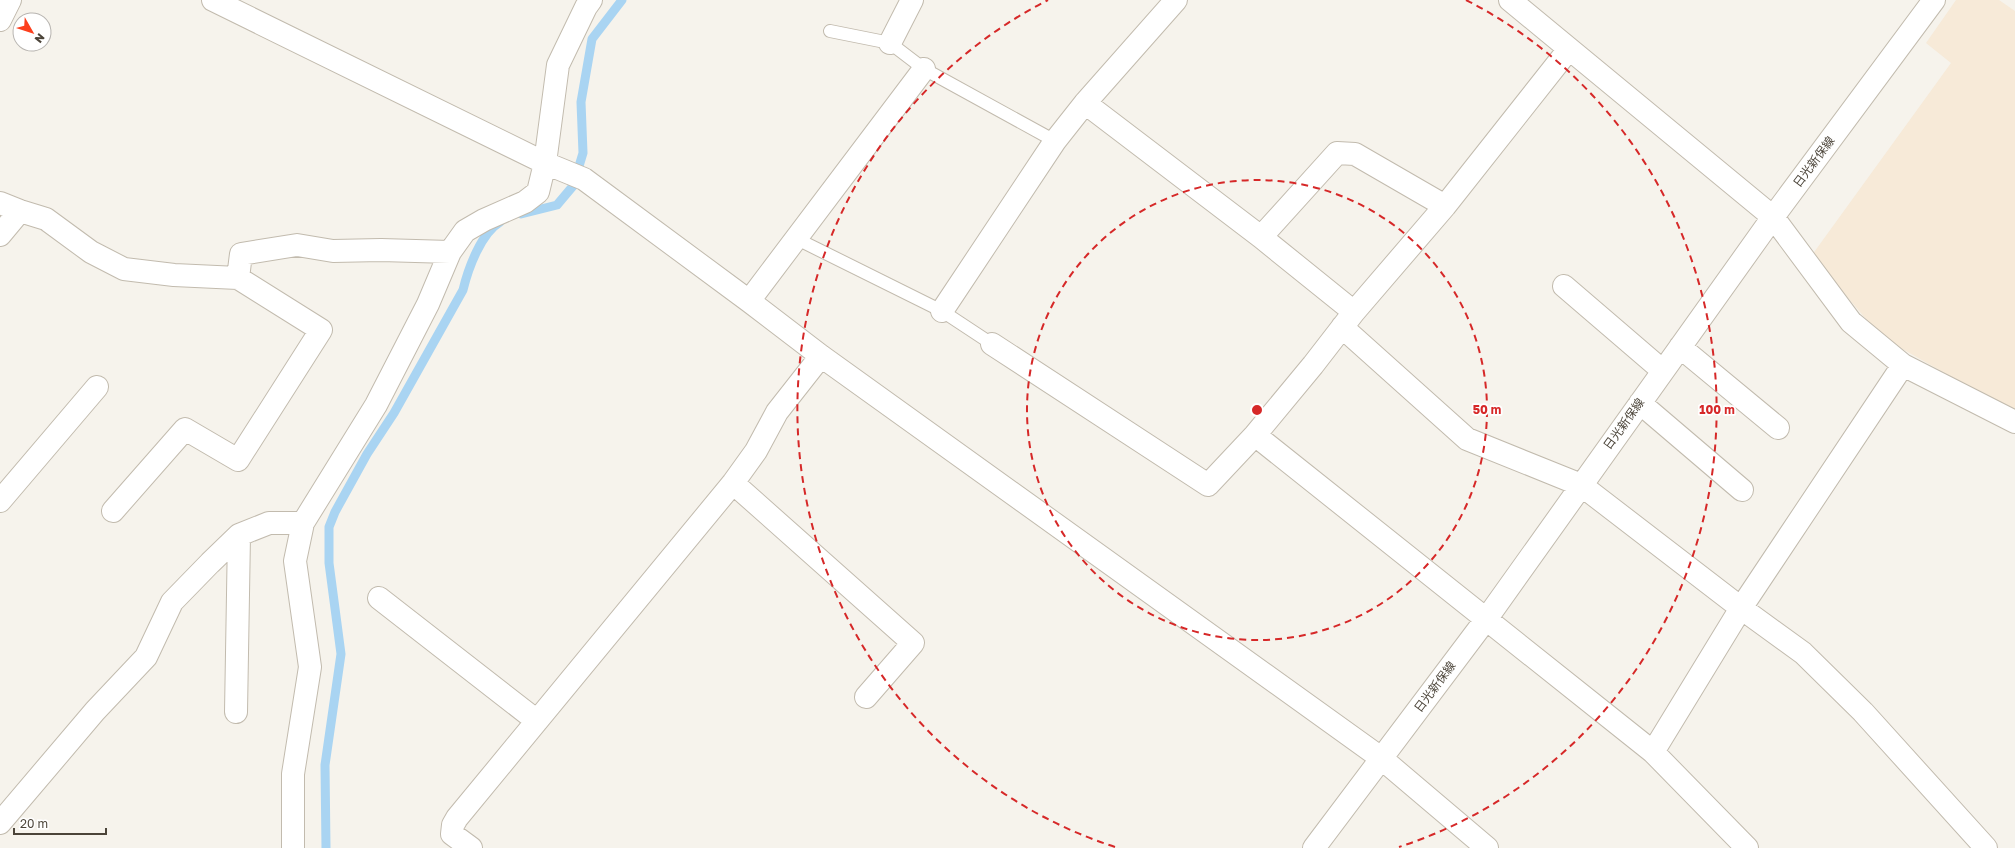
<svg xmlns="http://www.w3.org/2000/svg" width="2015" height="848" viewBox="0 0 2015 848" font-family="'Golos Text','Noto Sans JP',sans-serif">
<rect width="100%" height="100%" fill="#f6f3ec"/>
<path fill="#f7ead8" d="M 1956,0 L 1999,0 L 2015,11 L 2015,411 L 2005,407 L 1881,337 L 1812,255 L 1951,63 L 1926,43 Z"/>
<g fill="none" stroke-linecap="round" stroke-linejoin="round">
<path stroke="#a9d4f2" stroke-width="9" d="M 521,214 L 557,205 L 573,186 L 583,153 L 581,102 L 592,39 L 622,0
M 326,848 L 325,765 L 341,654 L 329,563 L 329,527 L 335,512 L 367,454 L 394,413 L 463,290 C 468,269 481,233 500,222"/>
<defs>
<path id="service" d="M 830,31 L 890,43 L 924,69 L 1055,141
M 797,239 L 942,311 L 992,344"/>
<path id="minor" d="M 213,0 L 545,163 L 584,179 L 749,301 L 821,356 L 1381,758 L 1487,848
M 1510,0 L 1773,217 L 1851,322 L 1903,365 L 2015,422
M 0,20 L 10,0
M 890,43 L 912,0
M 1085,103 L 1261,237 L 1354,312
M 0,203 L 20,211 L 46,219 L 91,252 L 124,269 L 174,275 L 238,278 L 321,330 L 238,460 L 185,429 L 113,511
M 0,235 L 20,211
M 1261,237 L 1337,153 L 1355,154 L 1445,206
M 238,278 L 241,254 L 297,245 L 333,251 L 381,250 L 450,252
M 1564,286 L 1663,371
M 749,301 L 924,69
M 942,311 L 1055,141 L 1085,103 L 1176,0
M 1342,327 L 1467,439 L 1581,485 L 1741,608 L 1803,653 L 1863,712 L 1986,848
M 992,344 L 1208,485 L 1255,435 L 1313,365 L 1354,312 L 1445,206 L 1569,49
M 1680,347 L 1778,428
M 1640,403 L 1742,490
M 1255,435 L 1653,752 L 1747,848
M 733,483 L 913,643 L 866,697
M 0,501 L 97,387
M 379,598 L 537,721
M 236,712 L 239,535
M 1653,752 L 1741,608 L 1903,365
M 0,823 L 95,711 L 146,657 L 172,602 L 210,563 L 239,535 L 269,523 L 303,523
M 293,848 L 293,774 L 310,667 L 295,561 L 303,523 L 376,405 L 428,304 L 450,252 L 465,231 L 484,220 L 525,202 L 538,192 L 545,163 L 558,65 L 586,7 L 591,0
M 471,848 L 452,834 L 453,825 L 457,818 L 733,483 L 756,451 L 777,412 L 821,356
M 1314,848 L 1487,618 L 1773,217 L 1934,0"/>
</defs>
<use href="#service" stroke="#c2bbae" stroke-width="14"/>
<use href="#minor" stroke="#c2bbae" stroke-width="24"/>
<use href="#service" stroke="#fff" stroke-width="12"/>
<use href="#minor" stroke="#fff" stroke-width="22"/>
</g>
<g fill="none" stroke="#d62828" stroke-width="2" stroke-dasharray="7 5">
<circle cx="1257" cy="410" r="230"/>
<path d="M1115 847A460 460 0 0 1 1048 0M1466 0A460 460 0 0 1 1399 847"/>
</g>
<g text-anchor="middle" stroke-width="3.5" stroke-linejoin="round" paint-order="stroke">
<g font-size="12" fill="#4b4439" stroke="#fff">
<text transform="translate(1814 162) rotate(-53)" y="4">日光新保線</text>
<text transform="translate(1624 424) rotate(-54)" y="4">日光新保線</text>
<text transform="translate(1435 687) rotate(-53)" y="4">日光新保線</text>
</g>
</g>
<circle cx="1257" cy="410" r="6" fill="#d62828" stroke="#fff" stroke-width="2"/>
<g font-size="12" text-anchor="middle" font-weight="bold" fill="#d62828" stroke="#fff" stroke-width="3.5" stroke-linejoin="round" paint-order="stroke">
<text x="1487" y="414">50 m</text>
<text x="1717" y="414">100 m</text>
</g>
<g transform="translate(32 32) rotate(129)"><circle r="19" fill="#ffffff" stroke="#b7b4b0"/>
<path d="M0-3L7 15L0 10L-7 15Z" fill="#fc3f1d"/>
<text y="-6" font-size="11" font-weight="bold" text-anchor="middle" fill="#4b4439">N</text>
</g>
<path d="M14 828v6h92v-6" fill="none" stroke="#4b4439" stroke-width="2"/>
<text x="20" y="828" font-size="12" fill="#4b4439" stroke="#ffffff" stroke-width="3" paint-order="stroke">20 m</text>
</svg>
